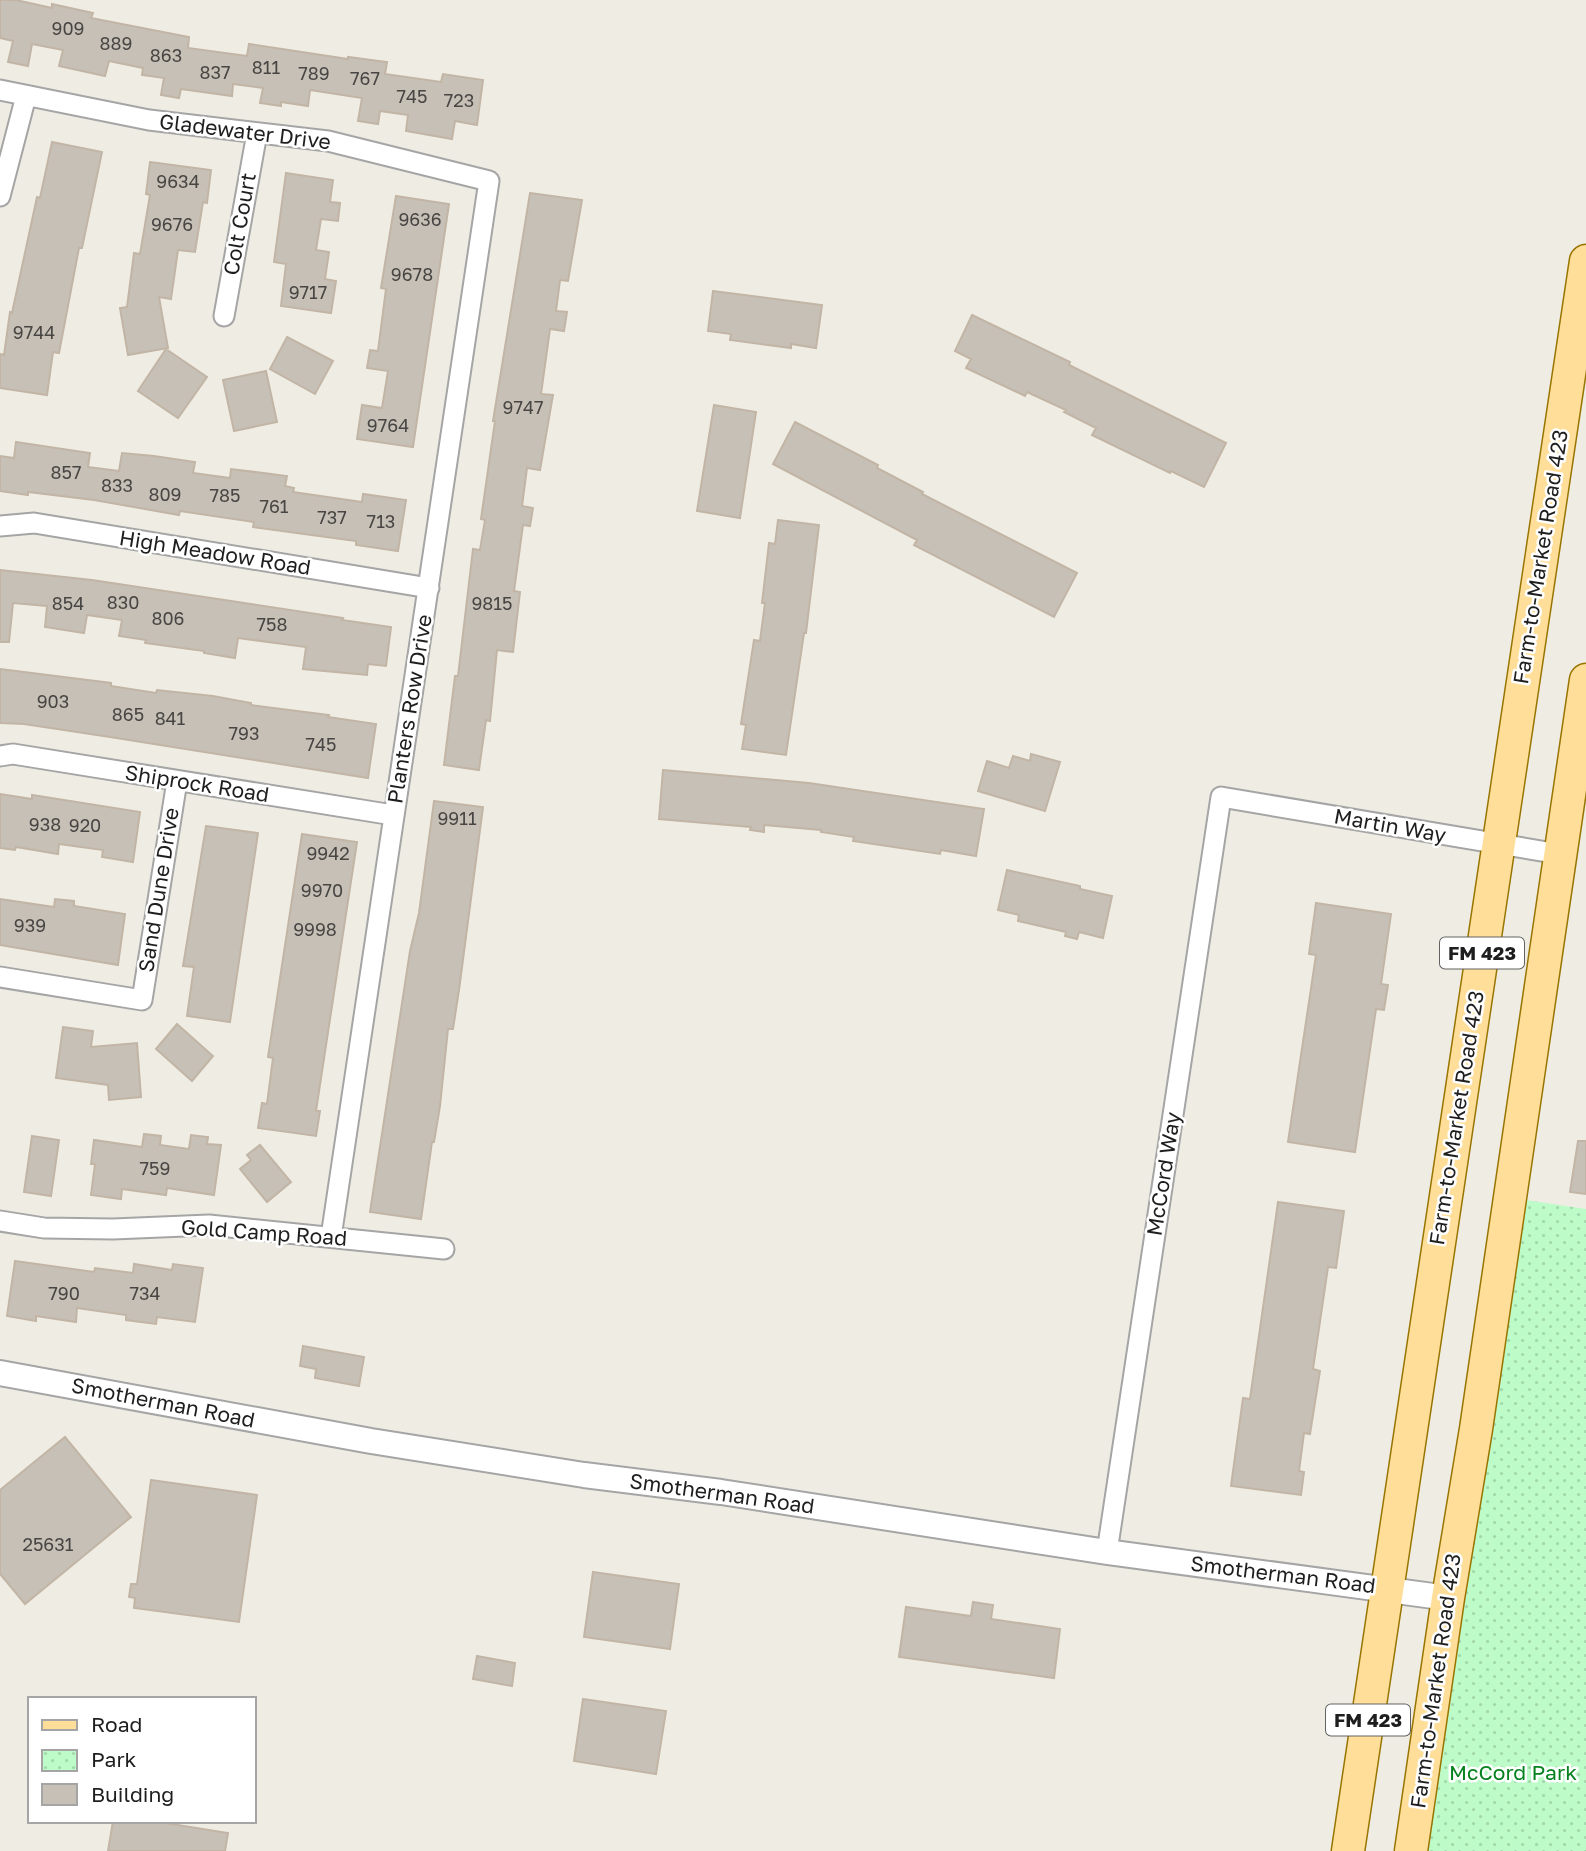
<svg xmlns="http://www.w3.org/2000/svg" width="1586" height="1851" viewBox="0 0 1586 1851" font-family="'Golos Text',sans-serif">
<defs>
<pattern id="park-dots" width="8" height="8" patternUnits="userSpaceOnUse" patternTransform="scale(1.75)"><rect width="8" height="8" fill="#bdfcc9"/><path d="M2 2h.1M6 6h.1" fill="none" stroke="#a2d8ac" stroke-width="1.8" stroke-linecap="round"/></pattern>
</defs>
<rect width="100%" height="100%" fill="#efede3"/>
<path fill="url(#park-dots)" d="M 1526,1200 L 1586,1209 L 1586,1851 L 1427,1851 Z"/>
<path fill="#c7c0b6" stroke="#c2b5a5" stroke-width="2" d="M 0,0 L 16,0 L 52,8 L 52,4 L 93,13 L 91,18 L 189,37 L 188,48 L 247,56 L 249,44 L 348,59 L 348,57 L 387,62 L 385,74 L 441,82 L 443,74 L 483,80 L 477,125 L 455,121 L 452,139 L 406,131 L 408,115 L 380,111 L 378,124 L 358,121 L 362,98 L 310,90 L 308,106 L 281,102 L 281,106 L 260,103 L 263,88 L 233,84 L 232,96 L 181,89 L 179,98 L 161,95 L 164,78 L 142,75 L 143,68 L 109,61 L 105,76 L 59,66 L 63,50 L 32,44 L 28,66 L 8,62 L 13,41 L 0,38 Z
M 52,142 L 102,152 L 82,248 L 79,248 L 59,353 L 53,352 L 47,395 L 0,388 L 0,354 L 4,355 L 10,312 L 12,313 L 37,197 L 40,198 Z
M 150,162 L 211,170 L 207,203 L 203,202 L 195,252 L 178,250 L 171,299 L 159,297 L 168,348 L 128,355 L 120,308 L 127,307 L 134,253 L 140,254 L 150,195 L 146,194 Z
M 286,173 L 333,180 L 330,202 L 340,203 L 338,221 L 321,219 L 316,250 L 329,252 L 325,279 L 336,281 L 331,313 L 281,306 L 286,264 L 274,262 Z
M 530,193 L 582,200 L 568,281 L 560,280 L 556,311 L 567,312 L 564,331 L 550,329 L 541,394 L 553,395 L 540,470 L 527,468 L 522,506 L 533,508 L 530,526 L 523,525 L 514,591 L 520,592 L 513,652 L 497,650 L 490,721 L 486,720 L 479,770 L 444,765 L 455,676 L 458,676 L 473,549 L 480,550 L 485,520 L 481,519 L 495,421 L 493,421 Z
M 396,196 L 449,204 L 413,447 L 357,439 L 362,405 L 382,408 L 388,371 L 367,368 L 370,350 L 378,351 L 386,289 L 381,288 Z
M 713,291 L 822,305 L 816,348 L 791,344 L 791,348 L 730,340 L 731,334 L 708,331 Z
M 972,315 L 1070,362 L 1069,365 L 1226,443 L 1204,487 L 1171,471 L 1170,473 L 1092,435 L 1096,428 L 1064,412 L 1066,410 L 1027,392 L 1025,396 L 966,368 L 971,359 L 955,351 Z
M 287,337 L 333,361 L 315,394 L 270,369 Z
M 166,349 L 207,377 L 178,418 L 138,391 Z
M 266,371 L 277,422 L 234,431 L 223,380 Z
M 714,405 L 756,412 L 740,518 L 697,511 Z
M 795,422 L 878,465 L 877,468 L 923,492 L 922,494 L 1077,573 L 1054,617 L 914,545 L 917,540 L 773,464 Z
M 16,442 L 90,453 L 88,467 L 119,471 L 122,453 L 154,456 L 195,462 L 193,473 L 230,478 L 231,469 L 287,476 L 285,486 L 294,488 L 293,492 L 362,502 L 363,494 L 406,500 L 398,551 L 356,545 L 356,541 L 253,527 L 254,522 L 180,511 L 179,515 L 94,500 L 28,492 L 28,495 L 0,491 L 0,456 L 14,458 Z
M 778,520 L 819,525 L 806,633 L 804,633 L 786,755 L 742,749 L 746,725 L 741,724 L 754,640 L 760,641 L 765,603 L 762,603 L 769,543 L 775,544 Z
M 0,570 L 92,580 L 343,618 L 342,620 L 391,627 L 386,666 L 368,664 L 367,675 L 303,669 L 306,647 L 238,638 L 235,658 L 204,653 L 204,651 L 145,643 L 146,640 L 119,636 L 122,620 L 87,615 L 84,633 L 45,627 L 47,606 L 13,603 L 9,642 L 0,642 Z
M 0,669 L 111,683 L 111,686 L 156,693 L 157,690 L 213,696 L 251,703 L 251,705 L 329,715 L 328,717 L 376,724 L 368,778 L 110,737 L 24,724 L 0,723 Z
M 1031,754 L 1060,762 L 1045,811 L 978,791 L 987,761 L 1009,768 L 1013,756 L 1030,761 Z
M 663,770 L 809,783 L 984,809 L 976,856 L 941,850 L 940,854 L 853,841 L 854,837 L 821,832 L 821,830 L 764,825 L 764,832 L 750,830 L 751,827 L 659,819 Z
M 0,794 L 32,799 L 32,795 L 140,812 L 133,862 L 102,857 L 103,850 L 59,844 L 58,854 L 16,847 L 15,850 L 0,848 Z
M 434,801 L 483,807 L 459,990 L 453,1029 L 448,1029 L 440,1106 L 434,1142 L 432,1142 L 421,1219 L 370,1212 L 410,951 L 419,913 Z
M 206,826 L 258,833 L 230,1022 L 187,1016 L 194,967 L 183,966 Z
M 302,834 L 357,842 L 316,1111 L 320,1111 L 316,1136 L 258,1128 L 262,1103 L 267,1104 L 273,1058 L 268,1057 Z
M 1007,870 L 1080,886 L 1080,889 L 1112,896 L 1103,938 L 1079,932 L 1077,939 L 1065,936 L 1066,932 L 1018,921 L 1019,915 L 998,910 Z
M 0,899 L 54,907 L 55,899 L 74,901 L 74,906 L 125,914 L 118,965 L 0,945 Z
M 1316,903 L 1391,914 L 1381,984 L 1388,985 L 1384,1010 L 1376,1009 L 1355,1152 L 1288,1142 L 1316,955 L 1309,954 Z
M 177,1024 L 213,1056 L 192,1081 L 156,1049 Z
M 63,1027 L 93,1031 L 91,1047 L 137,1043 L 141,1097 L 109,1100 L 108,1085 L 56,1078 Z
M 144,1134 L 161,1136 L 160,1145 L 189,1149 L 191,1135 L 208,1137 L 207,1144 L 221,1145 L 214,1195 L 167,1188 L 166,1195 L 122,1189 L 121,1199 L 91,1195 L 95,1164 L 91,1164 L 94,1140 L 142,1147 Z
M 32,1136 L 59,1140 L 51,1196 L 24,1192 Z
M 1578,1141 L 1586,1141 L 1586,1194 L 1570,1192 Z
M 260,1145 L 291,1182 L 267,1202 L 240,1169 L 251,1160 L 247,1155 Z
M 1278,1202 L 1344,1211 L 1336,1268 L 1328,1267 L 1313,1369 L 1320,1371 L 1310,1434 L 1304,1433 L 1299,1471 L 1304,1472 L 1301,1495 L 1231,1486 L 1243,1398 L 1250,1399 Z
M 15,1261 L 94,1272 L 95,1268 L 133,1273 L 134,1264 L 172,1270 L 173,1264 L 203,1268 L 195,1322 L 157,1317 L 156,1324 L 126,1320 L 126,1315 L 77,1308 L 76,1322 L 36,1316 L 36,1321 L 7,1316 Z
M 303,1346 L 364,1357 L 359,1386 L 315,1378 L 316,1369 L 300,1366 Z
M 65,1437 L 131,1517 L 25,1604 L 0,1574 L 0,1490 Z
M 151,1480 L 257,1495 L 239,1622 L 134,1608 L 135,1598 L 129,1597 L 131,1584 L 137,1584 Z
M 593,1572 L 679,1584 L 670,1649 L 584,1637 Z
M 973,1602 L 993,1605 L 991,1619 L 1060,1629 L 1054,1678 L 899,1657 L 906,1607 L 971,1616 Z
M 477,1656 L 515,1663 L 512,1686 L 473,1679 Z
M 583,1699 L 666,1711 L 656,1774 L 574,1761 Z
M 113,1821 L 153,1821 L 228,1833 L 225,1851 L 108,1851 Z"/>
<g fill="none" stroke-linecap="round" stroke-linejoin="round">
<defs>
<path id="minor" d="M 0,90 L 149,120 L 328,141 L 489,181 L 331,1237
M 0,196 L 26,96
M 224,316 L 257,133
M 0,526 L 34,523 L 429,588
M 0,756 L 13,754 L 393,815
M 0,977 L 142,1000 L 177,781
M 0,1221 L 44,1228 L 113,1229 L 209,1225 L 444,1249
M 1107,1552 L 1221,797 L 1559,854"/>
<path id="tertiary" d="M 0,1373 L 371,1441 L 584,1475 L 721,1492 L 1107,1552 L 1448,1598"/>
<path id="primary" d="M 1348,1851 L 1586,261
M 1411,1851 L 1448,1598 L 1476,1429 L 1586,680"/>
</defs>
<use href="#minor" stroke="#a5a5a5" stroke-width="23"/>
<use href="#tertiary" stroke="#a5a5a5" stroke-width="28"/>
<use href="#primary" stroke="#987500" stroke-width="35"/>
<use href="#minor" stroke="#fff" stroke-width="19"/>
<use href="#tertiary" stroke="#fff" stroke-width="24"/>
<use href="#primary" stroke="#ffde99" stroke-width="32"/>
</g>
<g text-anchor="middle" stroke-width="5" stroke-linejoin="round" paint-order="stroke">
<g font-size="18" fill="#484644">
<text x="68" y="35">909</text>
<text x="116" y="50">889</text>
<text x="166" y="62">863</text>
<text x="266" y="74">811</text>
<text x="215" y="79">837</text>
<text x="314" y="80">789</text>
<text x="365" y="85">767</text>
<text x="412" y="103">745</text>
<text x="459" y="107">723</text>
<text x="178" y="188">9634</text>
<text x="420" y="226">9636</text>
<text x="172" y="231">9676</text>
<text x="412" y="281">9678</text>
<text x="308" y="299">9717</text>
<text x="34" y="339">9744</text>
<text x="523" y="414">9747</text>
<text x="388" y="432">9764</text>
<text x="66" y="479">857</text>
<text x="117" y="492">833</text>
<text x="165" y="501">809</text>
<text x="225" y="502">785</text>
<text x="274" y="513">761</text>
<text x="332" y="524">737</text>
<text x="381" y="528">713</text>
<text x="123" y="609">830</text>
<text x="68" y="610">854</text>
<text x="492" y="610">9815</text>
<text x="168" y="625">806</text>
<text x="272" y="631">758</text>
<text x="53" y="708">903</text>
<text x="128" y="721">865</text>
<text x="170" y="725">841</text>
<text x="244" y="740">793</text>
<text x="321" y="751">745</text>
<text x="457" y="825">9911</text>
<text x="45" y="831">938</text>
<text x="85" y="832">920</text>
<text x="328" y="860">9942</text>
<text x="322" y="897">9970</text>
<text x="30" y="932">939</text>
<text x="315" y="936">9998</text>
<text x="155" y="1175">759</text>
<text x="64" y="1300">790</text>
<text x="145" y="1300">734</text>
<text x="48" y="1551">25631</text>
</g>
<g fill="#fff" stroke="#626262" stroke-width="2">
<rect x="1440" y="937.5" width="84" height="31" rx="5"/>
<rect x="1326" y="1704.5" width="84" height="31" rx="5"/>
</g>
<g font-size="19" font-weight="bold" fill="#1e1e1e">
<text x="1482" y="960">FM 423</text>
<text x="1368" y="1727">FM 423</text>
</g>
<g font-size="21" fill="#1e1e1e" stroke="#fff">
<text transform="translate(245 132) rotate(7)" y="7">Gladewater Drive</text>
<text transform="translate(240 224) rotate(-80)" y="7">Colt Court</text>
<text transform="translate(215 553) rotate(9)" y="7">High Meadow Road</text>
<text transform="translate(1541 557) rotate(-81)" y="7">Farm-to-Market Road 423</text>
<text transform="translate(410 709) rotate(-81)" y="7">Planters Row Drive</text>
<text transform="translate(197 784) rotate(9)" y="7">Shiprock Road</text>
<text transform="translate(1390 826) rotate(10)" y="7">Martin Way</text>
<text transform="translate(159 890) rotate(-81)" y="7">Sand Dune Drive</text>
<text transform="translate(1457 1118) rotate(-81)" y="7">Farm-to-Market Road 423</text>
<text transform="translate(1164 1174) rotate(-81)" y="7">McCord Way</text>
<text transform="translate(264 1233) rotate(4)" y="7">Gold Camp Road</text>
<text transform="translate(163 1403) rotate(11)" y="7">Smotherman Road</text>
<text transform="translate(722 1494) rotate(8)" y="7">Smotherman Road</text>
<text transform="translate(1283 1575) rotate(7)" y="7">Smotherman Road</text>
<text transform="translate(1436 1681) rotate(-82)" y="7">Farm-to-Market Road 423</text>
</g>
<g font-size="21" fill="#05821d" stroke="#fff">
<text x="1513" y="1780">McCord Park</text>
</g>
</g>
<rect x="28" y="1697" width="228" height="126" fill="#ffffff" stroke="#a5a5a5" stroke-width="2"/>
<rect x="42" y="1720" width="35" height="10" fill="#ffde99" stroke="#a5a5a5" stroke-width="2"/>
<text x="91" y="1732" font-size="21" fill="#1e1e1e">Road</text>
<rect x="42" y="1750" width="35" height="21" fill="url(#park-dots)" stroke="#a5a5a5" stroke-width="2"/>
<text x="91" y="1767" font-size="21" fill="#1e1e1e">Park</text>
<rect x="42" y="1784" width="35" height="21" fill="#c7c0b6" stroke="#a5a5a5" stroke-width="2"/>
<text x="91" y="1802" font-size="21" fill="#1e1e1e">Building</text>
</svg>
